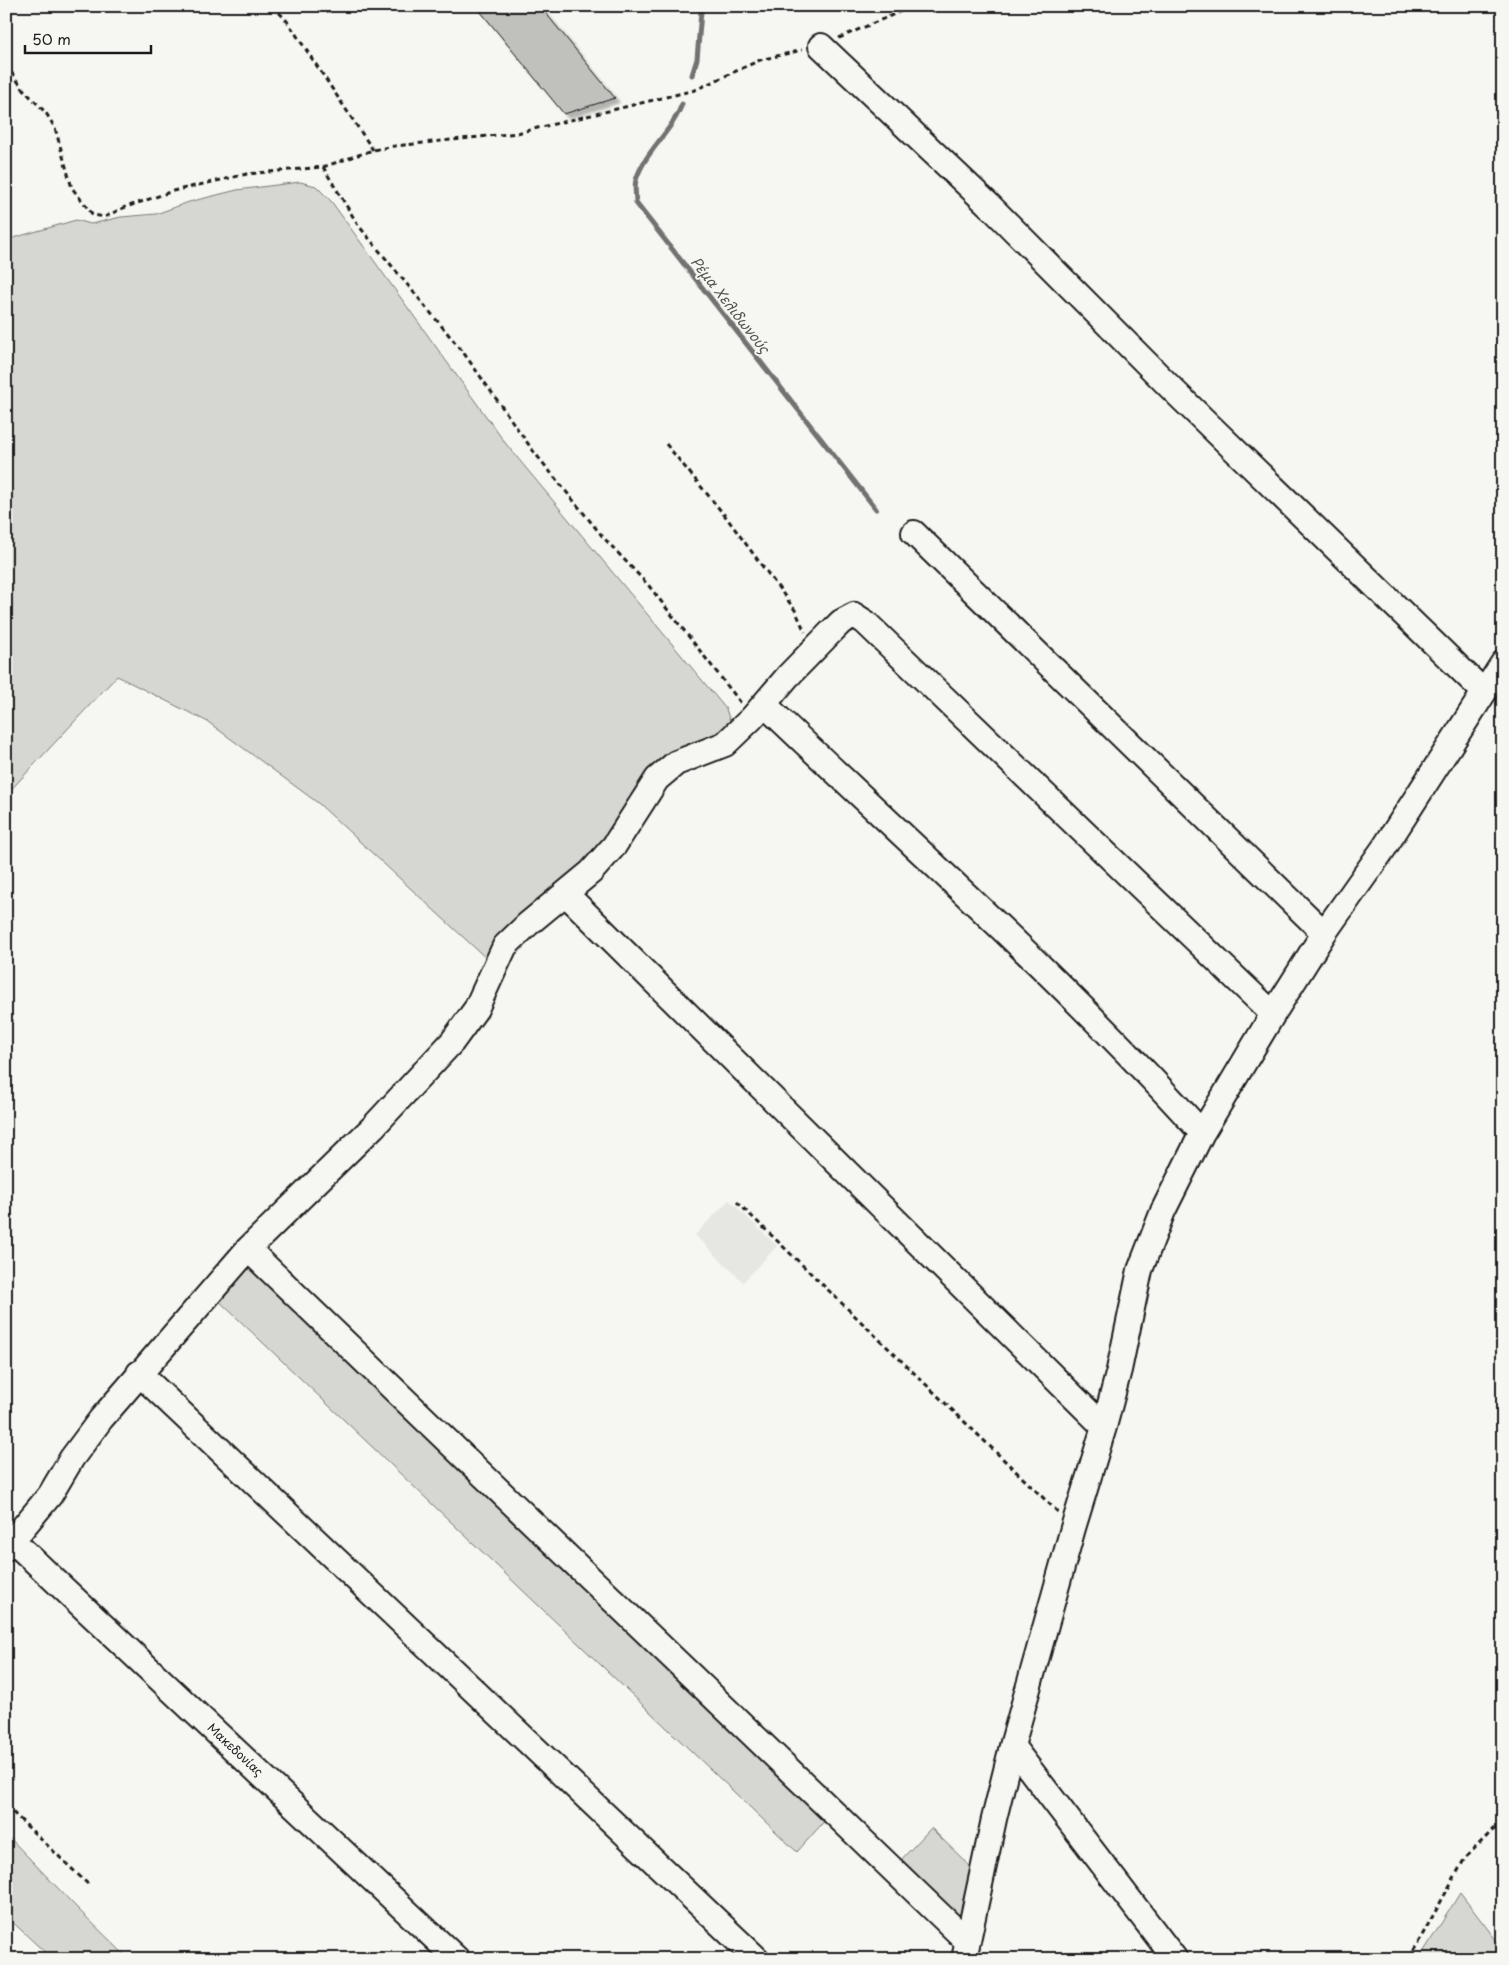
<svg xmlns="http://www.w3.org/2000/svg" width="1509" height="1965" viewBox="0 0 1509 1965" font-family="'Playpen Sans',sans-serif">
<defs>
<filter id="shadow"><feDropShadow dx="4.5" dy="4.5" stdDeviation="1" flood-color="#0004"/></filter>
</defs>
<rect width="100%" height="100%" fill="#f6f6f2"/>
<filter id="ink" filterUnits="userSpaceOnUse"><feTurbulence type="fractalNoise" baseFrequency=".02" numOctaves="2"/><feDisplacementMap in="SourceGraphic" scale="10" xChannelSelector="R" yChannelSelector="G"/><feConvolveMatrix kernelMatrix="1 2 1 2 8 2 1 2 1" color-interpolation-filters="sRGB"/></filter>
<g filter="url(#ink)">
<path fill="#e6e6e2" d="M 729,1200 L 777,1246 L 743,1282 L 695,1235 Z"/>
<path fill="#d6d6d2" stroke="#797977" d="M 300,182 L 316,186 L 331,201 L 506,444 L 726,709 L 730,721 L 730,729 L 687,753 L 604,843 L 489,961 L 318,803 L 208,722 L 117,676 L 6,795 L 6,240 L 76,220 L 91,224 L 121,217 L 156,214 L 189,202 L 237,190 Z
M 250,1259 L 828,1817 L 797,1852 L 216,1298 Z
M 931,1828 L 974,1870 L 965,1915 L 959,1922 L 898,1863 Z
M 6,1834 L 77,1908 L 129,1959 L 52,1959 L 6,1916 Z
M 1460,1893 L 1503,1949 L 1503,1959 L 1419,1959 Z"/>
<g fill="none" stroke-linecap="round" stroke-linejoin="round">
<path stroke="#727271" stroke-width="5" d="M 692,75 L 697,59 L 701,12 L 704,6
M 682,104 C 672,132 645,151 636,180 C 634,186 636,196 636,203 L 876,509"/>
</g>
<path fill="#c0c0bd" stroke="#1c1c1c" filter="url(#shadow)" d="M 476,6 L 540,6 L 615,98 L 564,114 Z"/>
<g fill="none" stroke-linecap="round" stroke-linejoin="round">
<defs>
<path id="minor" d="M 821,46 L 991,207 L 1174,391 L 1483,691
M 914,533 L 1324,933
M 764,704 C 911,845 1065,981 1202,1133
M 566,894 L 1104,1427
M 248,1249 L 967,1941
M 139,1373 L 757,1959
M 13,1541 L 457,1959
M 6,1548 L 50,1495 L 72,1458 L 101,1419 L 248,1249 L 373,1127 L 452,1042 L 476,1009 L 505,946 L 528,924 L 591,872 L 614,846 L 657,779 L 676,763 L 725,744 L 752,718 L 788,676 L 827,636 L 841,622 L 854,615 L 865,622 L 1273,1014
M 1012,1746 L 1175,1959
M 964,1959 L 994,1819 L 1012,1746 L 1073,1528 L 1104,1427 L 1119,1370 L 1140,1270 L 1163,1211 L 1202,1133 L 1273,1014 L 1324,933 L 1384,848 L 1503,663"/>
</defs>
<use href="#minor" stroke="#1c1c1c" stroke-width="28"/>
<path stroke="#1c1c1c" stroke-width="3" stroke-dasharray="5 4" stroke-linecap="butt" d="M 273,6 L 287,21 L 373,150
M 839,38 L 913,6
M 6,65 L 24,90 L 46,113 L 55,128 L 72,188 L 93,215 L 105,217 L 123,208 L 173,191 L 247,174 L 323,167 L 373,150 L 395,146 L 517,133 L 695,90 L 760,60 L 802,50
M 323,167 L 358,225 L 463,352 L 534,452 L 603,537 L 649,586 L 741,703
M 666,444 L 726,517 L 795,610 L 805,632
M 737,1202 L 1059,1513
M 6,1806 L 90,1886
M 1409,1959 L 1465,1858 L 1503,1820"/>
<use href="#minor" stroke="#f6f6f2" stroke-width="24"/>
</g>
</g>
<g text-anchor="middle" stroke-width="4" stroke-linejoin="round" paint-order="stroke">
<g font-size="12" fill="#1c1c1c" stroke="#f6f6f2">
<text transform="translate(235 1750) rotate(43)" y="4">Μακεδονίας</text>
</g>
<g font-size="14" font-style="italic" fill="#565654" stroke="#f6f6f2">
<text transform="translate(730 305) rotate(52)" y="5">Ρέμα Χελιδωνούς</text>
</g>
</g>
<rect width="1509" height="1965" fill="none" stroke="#f6f6f2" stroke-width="25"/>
<rect x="12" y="12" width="1484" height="1940" fill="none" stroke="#1c1c1c" stroke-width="2" filter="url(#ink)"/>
<path d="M25 45v8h126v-8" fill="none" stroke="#1c1c1c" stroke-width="2.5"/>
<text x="32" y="45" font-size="15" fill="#1c1c1c" stroke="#f6f6f2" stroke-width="4" paint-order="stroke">50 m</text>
</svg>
